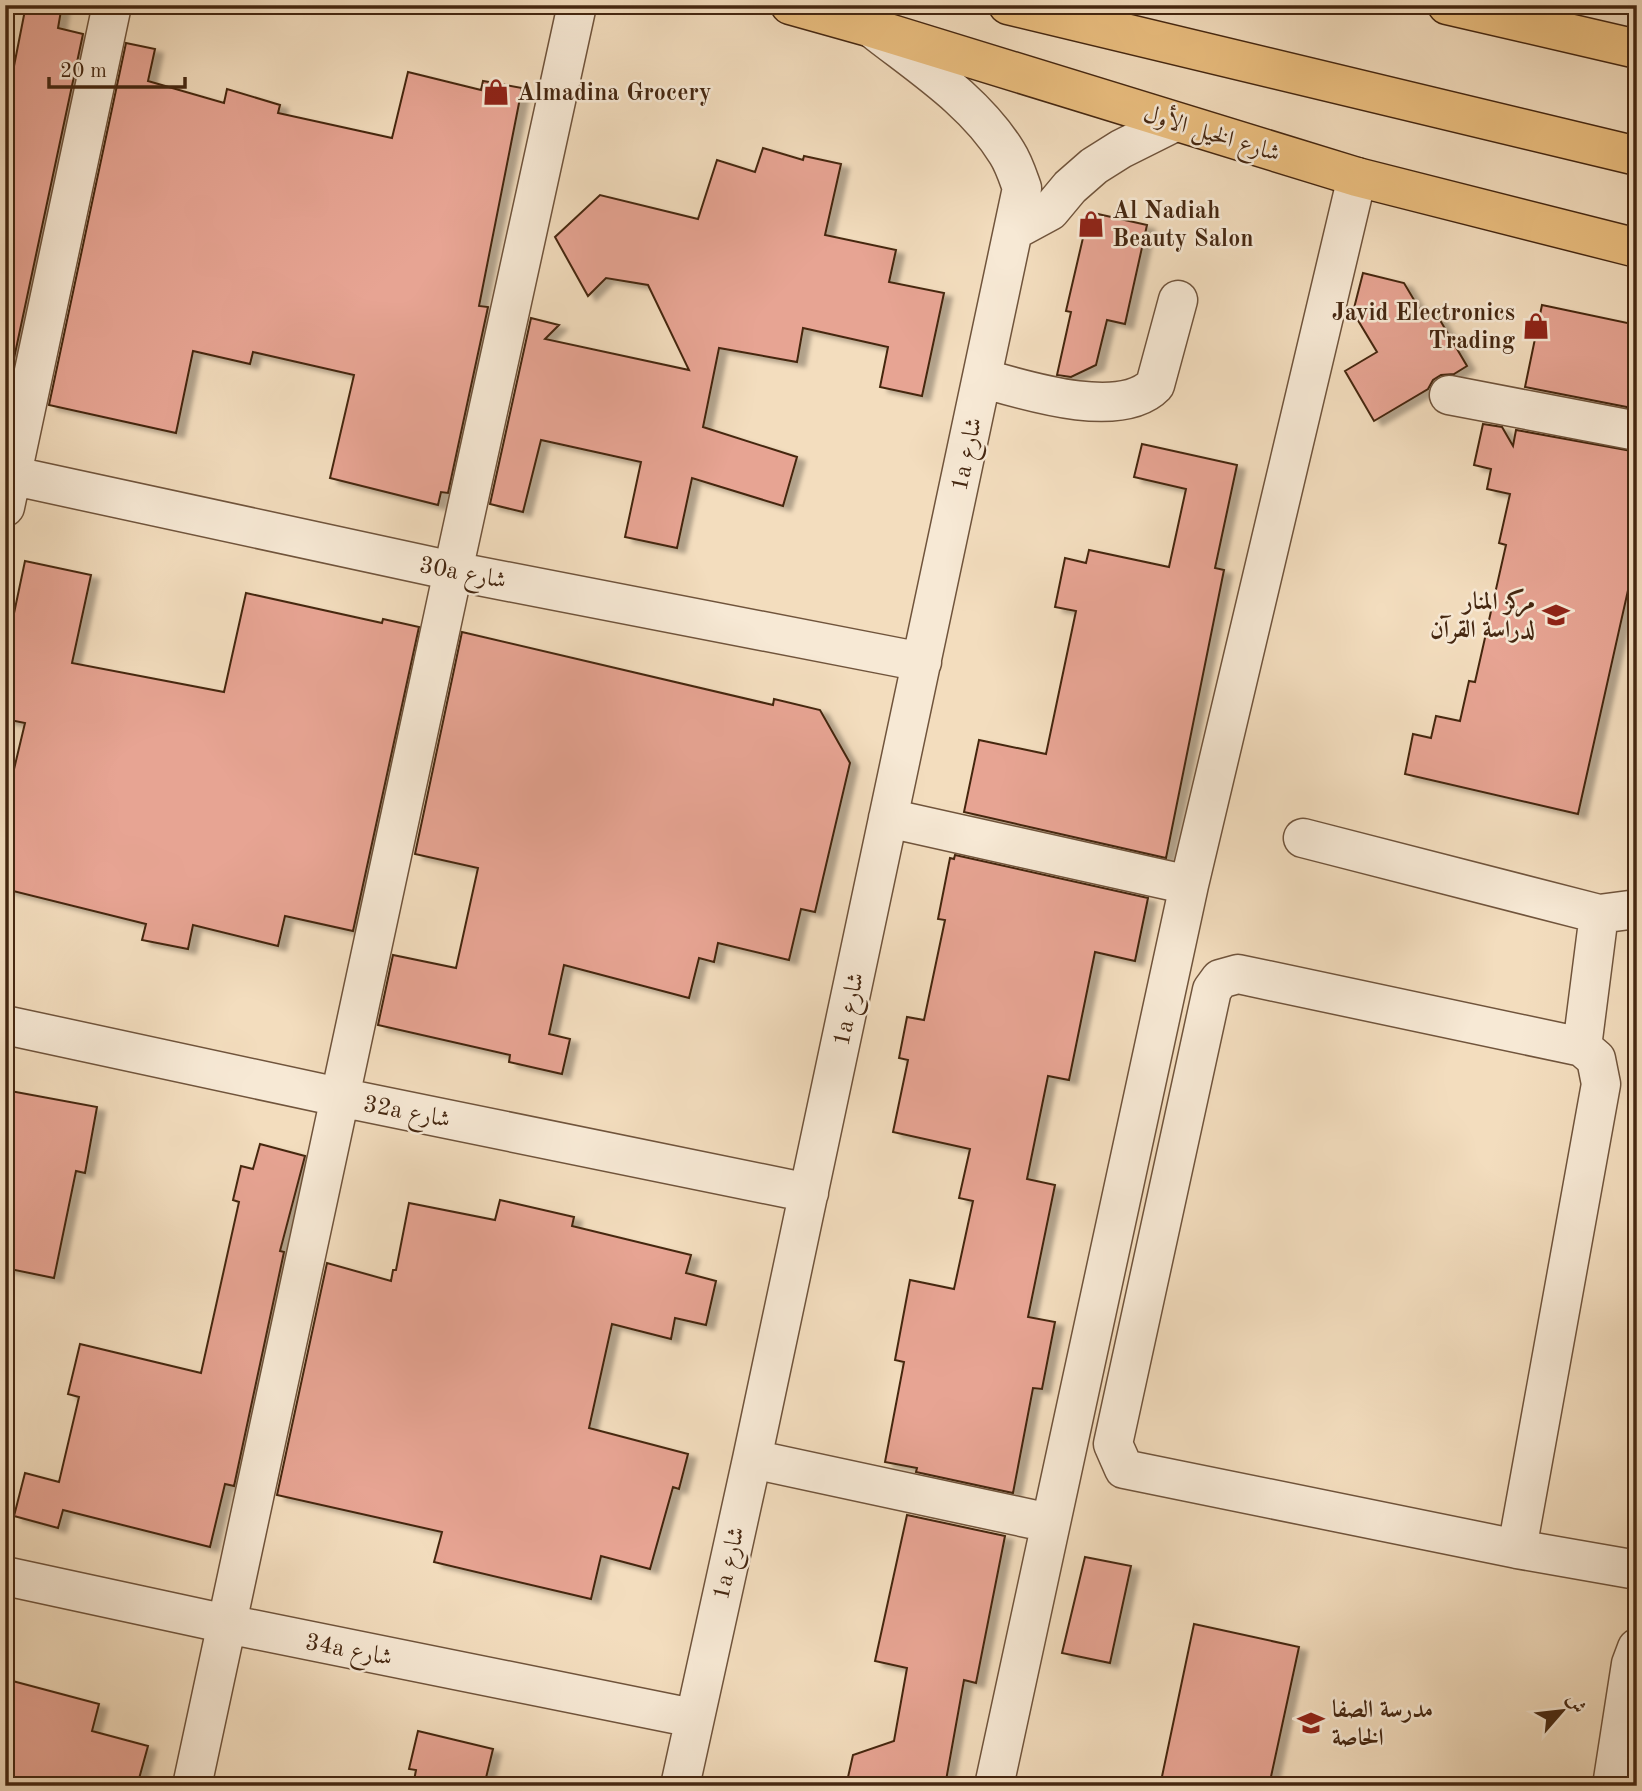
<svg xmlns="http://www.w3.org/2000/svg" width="1642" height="1791" viewBox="0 0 1642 1791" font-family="'Old Standard TT',Amiri,serif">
<defs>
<filter id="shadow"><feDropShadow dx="8" dy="4.5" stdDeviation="2" flood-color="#0004"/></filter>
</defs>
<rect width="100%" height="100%" fill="#f3ddbe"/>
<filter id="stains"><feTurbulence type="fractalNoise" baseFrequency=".00286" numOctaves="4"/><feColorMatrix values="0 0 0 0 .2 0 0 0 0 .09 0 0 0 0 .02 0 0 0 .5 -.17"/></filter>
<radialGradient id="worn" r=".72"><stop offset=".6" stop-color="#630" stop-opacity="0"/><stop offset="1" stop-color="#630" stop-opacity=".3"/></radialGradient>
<path fill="#e7a493" stroke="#452711" stroke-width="2" filter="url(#shadow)" d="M 26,5 L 62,5 L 58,28 L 83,34 L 13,363 L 5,361 L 5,64 L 14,66 Z
M 126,43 L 155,49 L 148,81 L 224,103 L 227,89 L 280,105 L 278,113 L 392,138 L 408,72 L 481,90 L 483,81 L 522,88 L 479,306 L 488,307 L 448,493 L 441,492 L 438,505 L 330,478 L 354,375 L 253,352 L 250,364 L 193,351 L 176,433 L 49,405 Z
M 763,148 L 803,160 L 804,156 L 841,164 L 825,235 L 896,250 L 889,282 L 944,293 L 922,396 L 880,387 L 888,347 L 803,328 L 797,362 L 719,348 L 703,427 L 797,457 L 783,506 L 692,478 L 677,548 L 625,537 L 641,462 L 541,440 L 523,512 L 490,504 L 531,318 L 559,325 L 545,339 L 689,370 L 648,285 L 606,278 L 588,296 L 555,237 L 600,195 L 698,219 L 717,160 L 755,172 Z
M 1089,212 L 1147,225 L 1125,324 L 1107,320 L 1096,365 L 1071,377 L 1057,375 L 1071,312 L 1066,311 Z
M 1363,273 L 1404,283 L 1426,320 L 1437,315 L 1467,366 L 1454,374 L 1441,375 L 1433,380 L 1428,389 L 1374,421 L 1345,371 L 1377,352 L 1353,312 Z
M 1542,305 L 1637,325 L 1637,409 L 1525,387 Z
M 1483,424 L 1502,427 L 1513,446 L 1516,430 L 1637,452 L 1637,550 L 1578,814 L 1405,774 L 1413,734 L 1431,738 L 1436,716 L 1460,721 L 1469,681 L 1475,682 L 1506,545 L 1499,543 L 1510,494 L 1487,489 L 1491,469 L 1474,465 Z
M 1142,444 L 1237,465 L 1215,568 L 1224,570 L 1166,858 L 964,812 L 979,740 L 1046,754 L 1076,611 L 1055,607 L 1065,558 L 1086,563 L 1089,550 L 1169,567 L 1186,489 L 1134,477 Z
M 25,561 L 91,575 L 72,663 L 224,692 L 246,593 L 382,623 L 383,619 L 419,627 L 353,931 L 285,916 L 278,946 L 193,925 L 188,949 L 142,940 L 146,924 L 5,889 L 5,807 L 25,723 L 5,719 L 5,656 Z
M 462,632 L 773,705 L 774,699 L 820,710 L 850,763 L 815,912 L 801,909 L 789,960 L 718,943 L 714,962 L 699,958 L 689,998 L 564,965 L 549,1034 L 570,1039 L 562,1074 L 509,1062 L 510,1055 L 378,1025 L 393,955 L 456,968 L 478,868 L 415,854 Z
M 955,855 L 1148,898 L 1135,961 L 1095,952 L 1069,1080 L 1048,1076 L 1027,1179 L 1055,1185 L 1028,1317 L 1055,1322 L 1042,1389 L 1033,1388 L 1013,1493 L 916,1472 L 917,1468 L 885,1462 L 904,1362 L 895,1360 L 910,1280 L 954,1289 L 973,1201 L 959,1198 L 970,1149 L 893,1132 L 908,1060 L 899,1058 L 907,1017 L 924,1020 L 945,920 L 938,919 L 950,858 L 954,859 Z
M 5,1090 L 97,1107 L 85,1173 L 76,1171 L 54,1278 L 5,1268 Z
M 260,1144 L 305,1156 L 280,1251 L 284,1252 L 234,1486 L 225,1484 L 210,1547 L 63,1510 L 58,1528 L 14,1516 L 25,1473 L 59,1482 L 79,1397 L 68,1394 L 80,1344 L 201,1373 L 239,1202 L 233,1200 L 241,1166 L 253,1169 Z
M 500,1200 L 574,1217 L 572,1226 L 691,1255 L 686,1273 L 716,1281 L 706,1325 L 675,1318 L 671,1339 L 612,1324 L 589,1428 L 688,1454 L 679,1489 L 673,1487 L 650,1569 L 601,1556 L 591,1599 L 434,1562 L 442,1532 L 277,1495 L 327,1263 L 391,1281 L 393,1270 L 396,1270 L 409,1203 L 495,1220 Z
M 907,1515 L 1005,1536 L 976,1683 L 964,1680 L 945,1786 L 846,1786 L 853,1755 L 894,1741 L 907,1668 L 875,1661 Z
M 1085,1557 L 1131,1566 L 1110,1663 L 1062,1653 Z
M 1194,1624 L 1299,1647 L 1269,1786 L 1160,1786 Z
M 5,1679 L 99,1704 L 92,1731 L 148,1746 L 137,1786 L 5,1786 Z
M 418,1731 L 493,1749 L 484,1786 L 413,1786 L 416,1770 L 409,1769 Z"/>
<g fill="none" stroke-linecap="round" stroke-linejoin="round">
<defs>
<path id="minor" d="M 1013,231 L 1050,211 L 1070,187 L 1094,166 L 1121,149 L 1175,122
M 982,378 C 1024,390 1120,421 1155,385 L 1178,300
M 1449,395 L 1637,431
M 5,474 L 453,571 L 922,662
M 5,507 L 112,5
M 888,818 L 1189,885
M 1303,838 L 1599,914 L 1637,909
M 5,1025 L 339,1097 L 809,1193
M 1582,1047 L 1599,914
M 752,1459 L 1050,1523
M 1517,1549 L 1601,1084 L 1596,1059 L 1582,1047 L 1238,974 L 1220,979 L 1212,990 L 1113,1444 L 1124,1469 L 1517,1549 L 1637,1570
M 5,1576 L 227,1624 L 693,1718
M 192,1786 L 453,571 L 577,5
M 680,1786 L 752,1459 L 1022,188 C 1018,177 1014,164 1007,153 C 975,101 920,66 873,29
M 994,1786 L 1189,885 L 1357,177
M 1612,1786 L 1631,1664 L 1637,1648"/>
<path id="major" d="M 790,5 L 872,28 L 1357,177 L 1637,248
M 1008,5 L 1637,156
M 1447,5 L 1637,49"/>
</defs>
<use href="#minor" stroke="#70543c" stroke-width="41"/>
<use href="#major" stroke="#452711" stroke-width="41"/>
<use href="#minor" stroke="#f7e9d5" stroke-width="38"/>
<use href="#major" stroke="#eabe7f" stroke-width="38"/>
</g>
<defs>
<symbol id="shop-bare" viewBox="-9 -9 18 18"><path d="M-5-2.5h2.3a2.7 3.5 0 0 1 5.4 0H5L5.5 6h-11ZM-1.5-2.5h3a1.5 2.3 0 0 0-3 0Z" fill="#8f2418" stroke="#f7e9d5" stroke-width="2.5" paint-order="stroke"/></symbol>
<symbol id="school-bare" viewBox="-9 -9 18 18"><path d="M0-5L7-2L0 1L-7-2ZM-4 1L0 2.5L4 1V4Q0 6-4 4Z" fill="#8f2418" stroke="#f7e9d5" stroke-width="2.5" paint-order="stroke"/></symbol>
</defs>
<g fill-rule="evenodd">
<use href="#shop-bare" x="477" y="73" width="38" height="38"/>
<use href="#shop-bare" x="1072" y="205" width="38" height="38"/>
<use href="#shop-bare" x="1517" y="307" width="38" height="38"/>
<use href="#school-bare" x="1537" y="596" width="38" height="38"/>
<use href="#school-bare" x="1292" y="1704" width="38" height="38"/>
</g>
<g text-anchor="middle" stroke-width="5" stroke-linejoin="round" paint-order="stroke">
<g font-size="24" font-weight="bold" fill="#452711" stroke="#f7e9d5" text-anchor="start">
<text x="517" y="100">Almadina Grocery</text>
<text x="1112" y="218">Al Nadiah<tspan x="1112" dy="28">Beauty Salon</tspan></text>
<text x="1515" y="320" text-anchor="end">Javid Electronics<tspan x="1515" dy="28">Trading</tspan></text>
<text x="1535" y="609" text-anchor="end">مركز المنار<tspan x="1535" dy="28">لدراسة القرآن</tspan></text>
<text x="1332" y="1717">مدرسة الصفا<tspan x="1332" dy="28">الخاصة</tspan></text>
</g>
<g font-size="24" fill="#452711" stroke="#f7e9d5">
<text transform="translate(1212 133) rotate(17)" y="8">شارع الخيل الأول</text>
<text transform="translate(966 454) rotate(-78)" y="8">1a شارع</text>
<text transform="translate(463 572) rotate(11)" y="8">30a شارع</text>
<text transform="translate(848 1009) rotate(-78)" y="8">1a شارع</text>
<text transform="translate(407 1111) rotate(11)" y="8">32a شارع</text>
<text transform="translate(728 1563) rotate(-77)" y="8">1a شارع</text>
<text transform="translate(349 1649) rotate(11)" y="8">34a شارع</text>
</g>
</g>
<rect width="1642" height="1791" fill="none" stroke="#f3ddbe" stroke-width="28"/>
<rect x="7" y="7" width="1628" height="1777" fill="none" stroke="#452711" stroke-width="3.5"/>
<rect x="14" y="14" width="1614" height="1763" fill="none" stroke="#452711" stroke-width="2"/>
<g transform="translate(1562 1711) rotate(62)" stroke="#f7e9d5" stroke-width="5" paint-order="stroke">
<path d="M0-5L12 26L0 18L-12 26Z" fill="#452711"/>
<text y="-10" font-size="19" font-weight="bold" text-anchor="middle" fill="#452711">ش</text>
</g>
<path d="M49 77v10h136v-10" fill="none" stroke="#452711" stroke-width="3.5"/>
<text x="60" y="77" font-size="21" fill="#452711" stroke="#f7e9d5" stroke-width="5" paint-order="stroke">20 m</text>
<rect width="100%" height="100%" filter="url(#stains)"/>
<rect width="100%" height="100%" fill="url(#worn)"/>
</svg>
